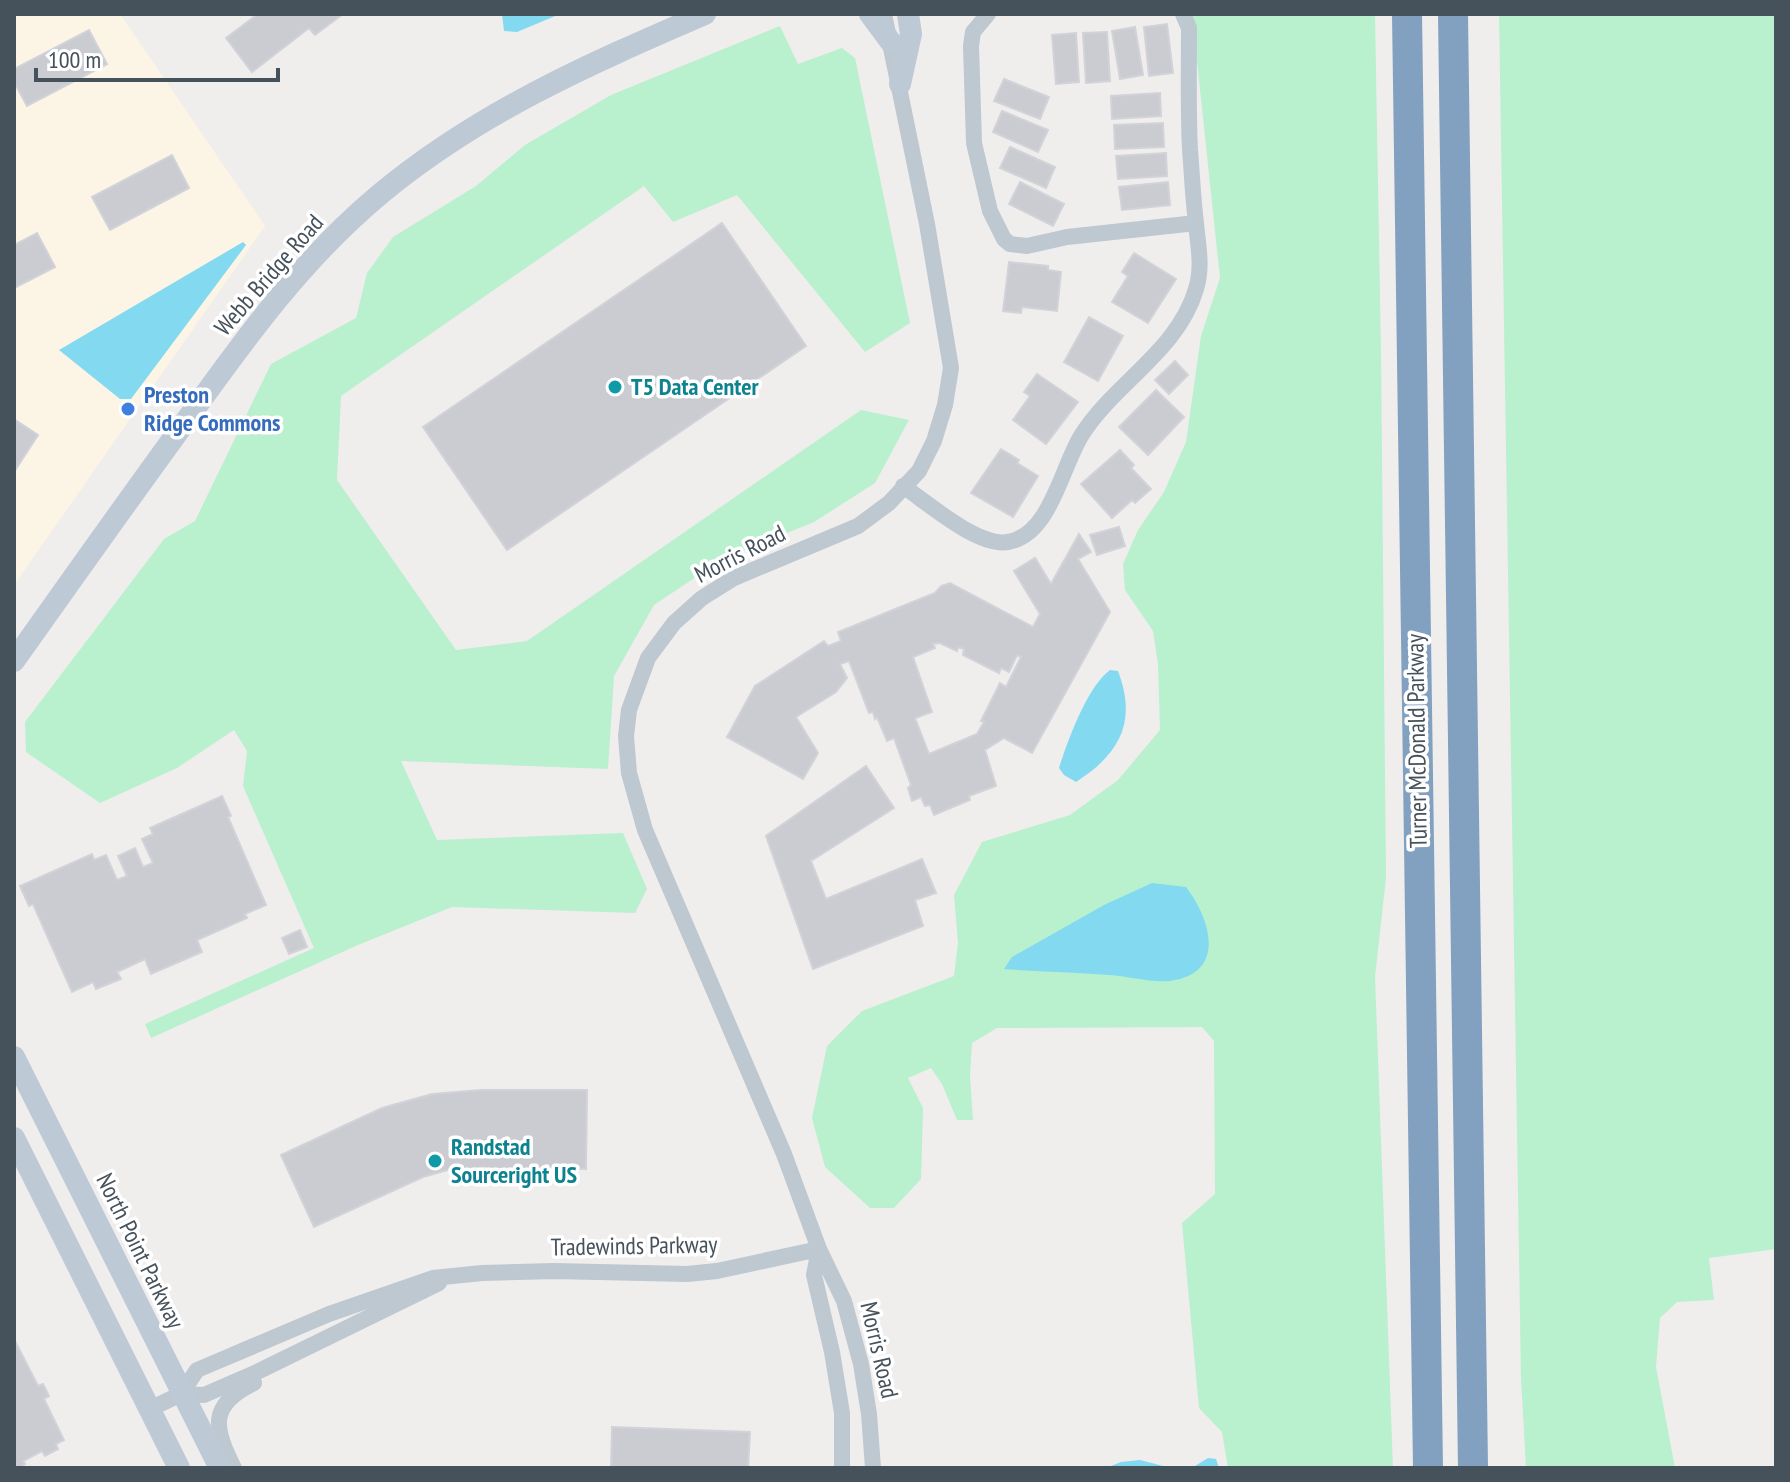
<svg xmlns="http://www.w3.org/2000/svg" width="1790" height="1482" viewBox="0 0 1790 1482" font-family="'PT Sans Narrow',sans-serif">
<rect width="100%" height="100%" fill="#f0eded"/>
<path fill="#fcf5e5" d="M 14,14 L 120,14 L 265,226 L 14,585 Z"/>
<path fill="#b9f0ce" d="M 1192,14 L 1375,14 L 1381,353 L 1386,878 L 1375,977 L 1393,1468 L 1228,1468 L 1222,1432 L 1199,1408 L 1182,1223 L 1215,1194 L 1214,1041 L 1202,1027 L 997,1028 L 972,1043 L 970,1076 L 973,1120 L 957,1120 L 942,1084 L 931,1068 L 908,1078 L 923,1108 L 921,1179 L 894,1208 L 870,1208 L 825,1167 L 812,1118 L 827,1046 L 862,1011 L 954,976 L 958,943 L 954,895 L 982,842 L 1070,815 L 1118,780 L 1160,730 L 1158,664 L 1153,631 L 1125,590 L 1123,564 L 1138,530 L 1164,492 L 1186,442 L 1201,336 L 1220,278 Z
M 1499,14 L 1776,14 L 1776,1249 L 1709,1258 L 1714,1300 L 1677,1302 L 1660,1318 L 1656,1367 L 1675,1468 L 1526,1468 L 1521,1379 Z
M 780,26 L 798,64 L 842,48 L 855,58 L 910,323 L 865,352 L 737,195 L 673,222 L 644,186 L 341,396 L 337,480 L 456,650 L 527,641 L 861,410 L 909,420 L 875,483 L 814,522 L 723,559 L 654,605 L 614,676 L 608,769 L 401,761 L 437,840 L 623,833 L 647,889 L 635,913 L 452,907 L 358,945 L 151,1038 L 145,1024 L 314,948 L 243,786 L 247,751 L 234,730 L 177,768 L 100,803 L 26,752 L 25,722 L 164,539 L 195,521 L 271,364 L 356,318 L 367,273 L 393,237 L 476,186 L 525,145 L 611,95 Z"/>
<path fill="#83daf0" d="M 502,14 L 560,14 L 517,32 L 504,31 Z
M 243,242 L 246,245 L 131,399 L 120,399 L 59,350 Z
M 1110,670 L 1118,671 C 1137,721 1121,753 1076,782 L 1064,775 L 1059,768 C 1068,740 1087,687 1110,670 Z
M 1152,883 L 1186,887 C 1210,918 1228,973 1170,981 C 1151,983 1128,976 1109,975 C 1074,972 1039,972 1004,969 L 1012,957 L 1104,905 Z
M 1208,1458 L 1216,1459 L 1219,1468 L 1106,1468 L 1121,1462 L 1140,1460 L 1171,1468 L 1195,1466 Z"/>
<path fill="#caccd2" stroke="#d1d3d9" stroke-width="2" fill-rule="evenodd" d="M 258,14 L 343,14 L 315,35 L 309,28 L 252,72 L 226,38 Z
M 1167,24 L 1173,73 L 1149,76 L 1144,27 Z
M 1135,27 L 1143,75 L 1120,79 L 1112,31 Z
M 89,30 L 107,64 L 27,106 L 14,82 L 14,69 Z
M 1107,32 L 1110,81 L 1086,83 L 1083,33 Z
M 1076,33 L 1079,82 L 1056,84 L 1052,35 Z
M 1004,79 L 1049,97 L 1040,119 L 994,101 Z
M 1160,93 L 1161,116 L 1112,119 L 1111,96 Z
M 1002,111 L 1048,130 L 1038,152 L 993,132 Z
M 1163,123 L 1164,147 L 1115,149 L 1114,125 Z
M 1010,147 L 1055,167 L 1046,188 L 1000,168 Z
M 1166,153 L 1167,176 L 1118,179 L 1116,156 Z
M 172,155 L 189,188 L 110,230 L 92,197 Z
M 1020,182 L 1064,204 L 1053,226 L 1009,204 Z
M 1168,182 L 1170,205 L 1122,210 L 1119,187 Z
M 722,223 L 806,346 L 507,550 L 423,427 Z
M 37,233 L 55,267 L 14,288 L 14,245 Z
M 1134,253 L 1176,279 L 1148,323 L 1112,302 L 1128,276 L 1122,272 Z
M 1009,262 L 1048,266 L 1048,270 L 1061,272 L 1057,311 L 1022,307 L 1021,313 L 1003,311 Z
M 1089,317 L 1123,336 L 1098,381 L 1064,362 Z
M 1175,361 L 1188,375 L 1169,394 L 1155,380 Z
M 1037,374 L 1078,402 L 1046,444 L 1013,420 L 1030,396 L 1024,392 Z
M 1156,390 L 1184,417 L 1148,455 L 1119,427 Z
M 14,419 L 38,435 L 14,472 Z
M 1001,449 L 1019,460 L 1017,463 L 1038,476 L 1013,517 L 971,493 Z
M 1120,450 L 1134,465 L 1131,468 L 1151,489 L 1135,503 L 1132,500 L 1112,518 L 1081,484 Z
M 1119,527 L 1125,546 L 1097,555 L 1090,535 Z
M 1079,534 L 1091,552 L 1078,559 L 1110,612 L 1032,753 L 1004,738 L 985,750 L 996,786 L 969,796 L 970,800 L 934,815 L 930,805 L 925,806 L 921,797 L 912,801 L 908,788 L 911,785 L 894,738 L 887,741 L 877,717 L 875,719 L 873,712 L 869,713 L 849,661 L 840,664 L 847,678 L 836,692 L 796,717 L 818,753 L 803,779 L 727,737 L 755,686 L 824,641 L 828,646 L 841,641 L 838,632 L 935,593 L 941,586 L 950,583 L 1033,627 L 1040,614 L 1014,571 L 1035,558 L 1051,584 ZM 940,643 L 957,651 L 958,647 L 964,649 L 963,655 L 999,673 L 1001,668 L 1009,672 L 1017,655 L 1021,657 L 1006,687 L 1000,683 L 981,721 L 984,722 L 977,734 L 929,754 L 915,718 L 932,712 L 913,657 L 935,648 L 933,644 Z
M 866,766 L 894,808 L 811,861 L 826,899 L 922,859 L 936,893 L 915,900 L 923,926 L 813,969 L 766,836 Z
M 222,796 L 231,816 L 228,817 L 266,905 L 245,914 L 247,918 L 197,940 L 202,952 L 151,974 L 145,959 L 117,972 L 121,979 L 96,989 L 93,982 L 72,992 L 33,904 L 29,906 L 20,886 L 92,854 L 94,860 L 106,855 L 117,880 L 127,876 L 118,856 L 135,848 L 143,867 L 153,863 L 142,839 L 153,834 L 150,828 Z
M 300,930 L 307,947 L 289,954 L 282,938 Z
M 481,1090 L 587,1090 L 586,1169 L 451,1169 L 423,1177 L 314,1227 L 281,1155 L 382,1108 L 432,1094 Z
M 14,1339 L 38,1386 L 43,1384 L 49,1396 L 44,1399 L 64,1440 L 56,1444 L 58,1449 L 45,1456 L 42,1451 L 23,1461 L 25,1464 L 18,1468 L 14,1468 Z
M 612,1427 L 750,1432 L 748,1468 L 611,1468 Z"/>
<g fill="none" stroke-linecap="round" stroke-linejoin="round">
<path stroke="#bdc8d0" stroke-width="16" d="M 988,14 L 973,32 L 971,46 L 974,143 L 990,211 L 1004,239 L 1010,244 L 1027,246 L 1067,237 L 1196,223
M 903,486 C 929,504 978,547 1008,542 C 1050,535 1061,469 1081,436 C 1114,383 1178,351 1196,289 C 1203,266 1198,246 1196,223 C 1193,199 1192,174 1190,150 C 1188,109 1189,69 1189,28 L 1183,14
M 819,1249 L 814,1275 L 832,1352 L 842,1413 L 842,1468
M 181,1394 L 197,1370 L 216,1362 L 329,1314 L 433,1278 L 482,1273 L 554,1271 L 687,1274 L 717,1271 L 819,1249
M 150,1409 L 181,1394 L 204,1395 L 257,1372 L 439,1283
M 234,1468 C 214,1428 208,1405 254,1383
M 873,1468 L 869,1414 L 861,1364 L 844,1301 L 819,1249 L 784,1154 L 645,830 L 629,773 L 626,736 L 629,710 L 648,658 L 674,623 L 702,598 L 734,578 L 858,526 L 889,503 L 919,471 L 934,441 L 945,405 L 951,368 L 927,224 L 884,14"/>
<path stroke="#bdc9d5" stroke-width="22" d="M 870,14 L 890,41
M 900,84 L 911,34 L 908,14
M 14,661 C 70,582 126,503 183,425 C 242,343 300,261 379,195 C 479,112 587,65 705,14
M 14,1057 L 220,1468
M 14,1138 L 179,1468"/>
<path stroke="#82a0bf" stroke-width="30" d="M 1407,14 L 1428,1468
M 1453,14 L 1473,1468"/>
</g>
<g fill="#0f9aa8" stroke="#fff" stroke-width="3">
<circle cx="615" cy="387" r="8"/>
<circle cx="435" cy="1161" r="8"/>
</g>
<circle fill="#3f7fe0" stroke="#fff" stroke-width="3" cx="128" cy="409" r="8"/>
<g text-anchor="middle" stroke-width="7" stroke-linejoin="round" paint-order="stroke">
<g font-size="24" fill="#45515b" stroke="#fff">
<text transform="translate(269 275) rotate(-49)" y="8">Webb Bridge Road</text>
<text transform="translate(740 554) rotate(-27)" y="8">Morris Road</text>
<text transform="translate(1417 741) rotate(-91)" y="8">Turner McDonald Parkway</text>
<text transform="translate(634 1246) rotate(-1)" y="8">Tradewinds Parkway</text>
<text transform="translate(140 1251) rotate(64)" y="8">North Point Parkway</text>
<text transform="translate(879 1350) rotate(77)" y="8">Morris Road</text>
</g>
<g font-size="24" font-weight="bold" fill="#0d838f" stroke="#fff" text-anchor="start">
<text x="631" y="395">T5 Data Center</text>
<text x="451" y="1155">Randstad<tspan x="451" dy="28">Sourceright US</tspan></text>
</g>
<g font-size="24" font-weight="bold" fill="#366cbe" stroke="#fff" text-anchor="start">
<text x="144" y="403">Preston<tspan x="144" dy="28">Ridge Commons</tspan></text>
</g>
</g>
<rect width="1790" height="1482" fill="none" stroke="#45515b" stroke-width="32"/>
<path d="M36 68v12h242v-12" fill="none" stroke="#45515b" stroke-width="4"/>
<text x="48" y="68" font-size="24" fill="#45515b" stroke="#ffffff" stroke-width="6" paint-order="stroke">100 m</text>
</svg>
